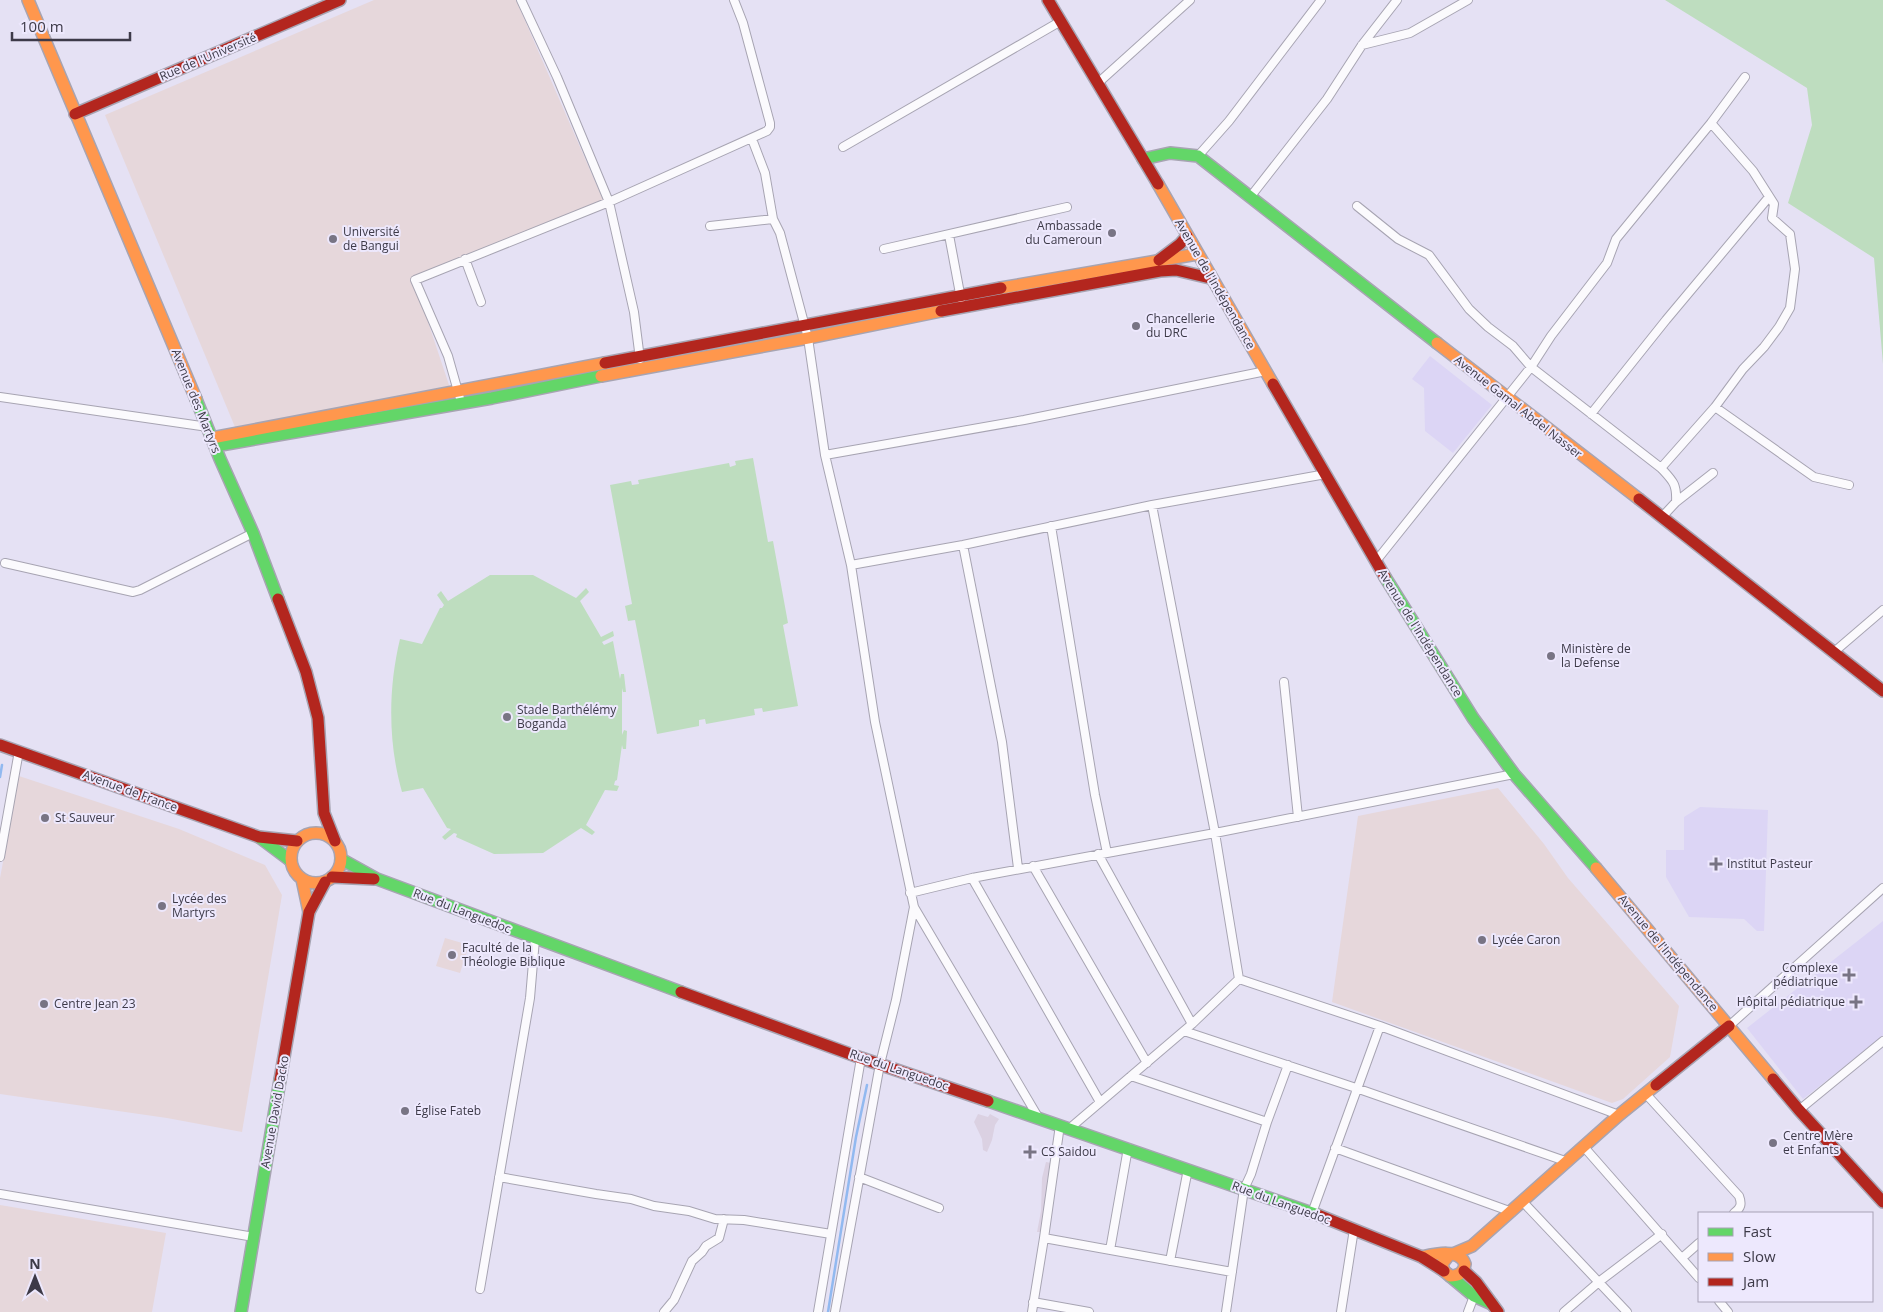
<svg xmlns="http://www.w3.org/2000/svg" width="1883" height="1312" viewBox="0 0 1883 1312" font-family="'Open Sans',sans-serif">
<rect width="100%" height="100%" fill="#e5e1f4"/>
<path fill="#dbd1e2" d="M 978,1114 L 988,1117 L 990,1114 L 999,1119 L 995,1125 L 992,1140 L 987,1152 L 983,1150 L 982,1139 L 974,1122 Z
M 1046,1162 L 1051,1163 L 1047,1181 L 1047,1198 L 1042,1232 L 1037,1232 L 1041,1211 L 1042,1178 Z"/>
<path fill="#dcd5f5" d="M 1430,356 L 1492,405 L 1453,453 L 1425,431 L 1424,388 L 1412,379 Z
M 1700,807 L 1768,810 L 1764,931 L 1757,931 L 1744,919 L 1689,917 L 1666,877 L 1666,850 L 1684,850 L 1684,817 Z
M 1883,921 L 1883,1036 L 1803,1099 L 1747,1028 Z"/>
<path fill="#e6d7db" d="M 374,0 L 516,0 L 604,202 L 413,277 L 451,391 L 235,427 L 105,115 Z
M 19,776 L 179,829 L 265,865 L 282,895 L 242,1132 L 167,1118 L 0,1094 L 0,878 Z
M 1498,788 L 1544,844 L 1568,878 L 1679,1006 L 1670,1057 L 1623,1099 L 1612,1103 L 1332,1002 L 1358,816 Z
M 445,938 L 469,945 L 460,973 L 436,966 Z
M 0,1205 L 166,1233 L 152,1312 L 0,1312 Z"/>
<path fill="#beddbf" d="M 1665,0 L 1883,0 L 1883,364 L 1874,258 L 1788,203 L 1812,125 L 1807,88 Z
M 753,458 L 768,542 L 773,541 L 788,623 L 783,625 L 798,706 L 763,712 L 762,708 L 754,709 L 755,715 L 706,724 L 705,719 L 699,720 L 699,726 L 657,734 L 635,620 L 628,621 L 625,606 L 632,604 L 610,485 L 631,481 L 632,485 L 639,484 L 638,480 L 729,463 L 730,467 L 736,465 L 735,461 Z
M 490,575 L 533,575 L 576,598 L 586,588 L 589,592 L 580,601 L 601,637 L 613,631 L 614,636 L 602,642 L 604,645 L 613,641 L 620,679 L 621,674 L 624,674 L 626,692 L 623,692 L 622,688 L 622,735 L 624,730 L 627,731 L 626,749 L 623,749 L 622,745 L 617,780 L 615,781 L 614,785 L 619,786 L 617,791 L 605,790 L 586,825 L 595,832 L 592,835 L 581,828 L 543,853 L 494,854 L 456,837 L 457,834 L 454,833 L 445,840 L 442,837 L 451,829 L 447,828 L 423,788 L 402,792 C 388,743 388,689 400,639 L 422,644 L 440,608 L 442,608 L 444,605 L 437,595 L 441,591 L 448,601 Z"/>
<g fill="none" stroke-linecap="round" stroke-linejoin="round">
<path stroke="#91b9f0" stroke-width="2.5" d="M 0,777 L 2,765
M 828,1312 L 856,1137 L 867,1085"/>
<defs>
<path id="street" d="M 521,0 L 557,77 L 609,202 L 634,312 L 640,359
M 1362,45 L 1410,33 L 1468,0
M 1098,83 L 1190,0
M 752,139 L 765,173 L 773,219 L 780,233 L 808,338 L 825,455 L 851,565 L 875,722 L 914,907 L 1038,1117
M 843,147 L 1061,21
M 1198,156 L 1229,121 L 1321,0
M 1251,196 L 1327,99 L 1362,45 L 1397,0
M 1357,206 L 1398,239 L 1429,255 L 1469,309 L 1488,327 L 1513,346 L 1531,367 L 1661,468 C 1673,481 1677,484 1676,502
M 710,226 L 773,219
M 949,235 L 961,299
M 884,249 L 1067,207
M 465,259 L 481,302
M 0,397 L 208,427
M 461,402 L 448,356 L 415,280 L 609,202 L 767,131 L 770,127 L 770,123 L 743,23 L 734,0
M 1715,407 L 1814,477 L 1849,485
M 1591,414 L 1666,320 L 1769,197
M 825,455 L 1024,420 L 1266,371
M 1661,468 L 1715,407 L 1743,369 L 1764,347 L 1779,327 L 1790,308 L 1795,269 L 1790,234 L 1772,218 L 1774,204 L 1753,171 L 1711,123
M 1152,505 L 1215,833 L 1239,979
M 1662,517 L 1676,502 L 1713,473
M 1051,526 L 1095,795 L 1107,853
M 963,545 L 1002,742 L 1018,868
M 1376,561 L 1531,367 L 1551,336 L 1607,263 L 1616,239 L 1711,123 L 1745,77
M 5,563 L 133,592 L 140,590 L 253,533
M 851,565 L 963,545 L 1152,505 L 1326,474
M 1834,652 L 1883,610
M 1284,682 L 1298,817
M 1098,854 L 1192,1024
M 0,857 L 19,751
M 1033,866 L 1147,1063
M 972,878 L 1100,1102
M 910,893 L 972,878 L 1215,833 L 1514,774
M 1239,979 L 1380,1026 L 1619,1115
M 1729,1026 L 1883,888
M 1184,1031 L 1356,1088 L 1568,1162
M 1131,1076 L 1267,1122
M 1645,1093 L 1739,1196 C 1742,1204 1741,1208 1734,1213
M 1799,1110 L 1883,1041
M 1070,1128 L 1192,1024 L 1239,979
M 1584,1147 L 1699,1278
M 1335,1148 L 1512,1212
M 499,1177 L 596,1194 L 631,1199 L 654,1206 L 689,1211 L 715,1219 L 744,1220 L 831,1234
M 859,1177 L 939,1208
M 0,1194 L 254,1237
M 1523,1202 L 1627,1312
M 1312,1213 L 1380,1026
M 1044,1238 L 1232,1272
M 1110,1250 L 1128,1148
M 1682,1258 L 1699,1243
M 1170,1261 L 1188,1169
M 480,1289 L 530,998 L 535,939
M 1719,1301 L 1728,1312
M 1033,1302 L 1089,1312
M 664,1312 L 674,1300 L 692,1261 L 702,1252 L 706,1246 L 719,1238 L 724,1219
M 818,1312 L 861,1058
M 835,1312 L 880,1064 L 896,1000 L 914,907
M 1032,1312 L 1044,1238 L 1060,1125
M 1226,1312 L 1244,1189 L 1251,1174 L 1267,1122 L 1288,1065
M 1341,1312 L 1354,1229
M 1468,1312 L 1474,1296
M 1564,1312 L 1600,1281 L 1662,1234"/>
<path id="fast" d="M 1143,159 L 1170,153 L 1198,156 L 1437,343
M 196,399 L 220,459 L 253,533 L 278,599
M 215,446 L 492,398 L 601,376
M 1385,577 L 1473,718 L 1514,774 L 1596,868
M 259,837 L 291,861
M 341,859 L 377,879 L 681,992
M 988,1101 L 1318,1215
M 1450,1276 L 1474,1296 L 1492,1304
M 241,1312 L 280,1080"/>
<path id="slow" d="M 28,0 L 196,399
M 1158,184 L 1273,384
M 1001,288 L 1197,254
M 1437,343 L 1639,499
M 601,376 L 808,338 L 941,311
M 212,438 L 605,363
M291 858a25 25 0 1 1 50 0a25 25 0 1 1-50 0Z
M 1596,868 L 1773,1079
M 302,879 L 309,912
M 1453,1254 L 1472,1246 L 1619,1115 L 1656,1085
M 1422,1257 C 1435,1254 1460,1248 1465,1264 C 1464,1273 1458,1276 1450,1276 L 1444,1271 L 1442,1264 L 1449,1255"/>
<path id="jam" d="M 1048,0 L 1158,184
M 75,114 L 340,0
M 1159,260 L 1180,244 L 1187,236
M 941,311 L 1160,271 L 1176,270 L 1210,278
M 605,363 L 1001,288
M 1273,384 L 1385,577
M 1639,499 L 1883,691
M 278,599 L 306,672 L 318,718 L 324,813 L 335,841
M 0,745 L 259,837 L 297,841
M 332,877 L 374,879
M 681,992 L 861,1058 L 988,1101
M 1773,1079 L 1799,1110 L 1883,1202
M 280,1080 L 309,912 L 325,882
M 1656,1085 L 1729,1026
M 1318,1215 L 1422,1257 L 1444,1271
M 1464,1271 L 1476,1282 L 1498,1312"/>
</defs>
<use href="#street" stroke="#a7a4b2" stroke-width="10"/>
<use href="#fast" stroke="#a7a4b2" stroke-width="14"/>
<use href="#slow" stroke="#a7a4b2" stroke-width="14"/>
<use href="#jam" stroke="#a7a4b2" stroke-width="14"/>
<use href="#street" stroke="#fbfafd" stroke-width="8"/>
<use href="#fast" stroke="#63d668" stroke-width="11"/>
<use href="#slow" stroke="#ff974d" stroke-width="11"/>
<use href="#jam" stroke="#b3261e" stroke-width="11"/>
</g>
<g fill="#787484" stroke="#ede8fd" stroke-width="2">
<circle cx="1112" cy="233" r="5"/>
<circle cx="333" cy="239" r="5"/>
<circle cx="1136" cy="326" r="5"/>
<circle cx="1551" cy="656" r="5"/>
<circle cx="507" cy="717" r="5"/>
<circle cx="45" cy="818" r="5"/>
<path d="M1713.5 856.5h5v5h5v5h-5v5h-5v-5h-5v-5h5z"/>
<circle cx="162" cy="906" r="5"/>
<circle cx="1482" cy="940" r="5"/>
<circle cx="452" cy="955" r="5"/>
<path d="M1846.5 967.5h5v5h5v5h-5v5h-5v-5h-5v-5h5z"/>
<path d="M1853.5 994.5h5v5h5v5h-5v5h-5v-5h-5v-5h5z"/>
<circle cx="44" cy="1004" r="5"/>
<circle cx="405" cy="1111" r="5"/>
<circle cx="1773" cy="1143" r="5"/>
<path d="M1027.5 1144.5h5v5h5v5h-5v5h-5v-5h-5v-5h5z"/>
</g>
<g text-anchor="middle" stroke-width="4" stroke-linejoin="round" paint-order="stroke">
<g font-size="12" fill="#3d3a48" stroke="#ede8fd">
<text transform="translate(208 57) rotate(-23)" y="4">Rue de l'Université</text>
<text transform="translate(1215 284) rotate(60)" y="4">Avenue de l'Indépendance</text>
<text transform="translate(196 401) rotate(68)" y="4">Avenue des Martyrs</text>
<text transform="translate(1518 407) rotate(38)" y="4">Avenue Gamal Abdel Nasser</text>
<text transform="translate(1420 633) rotate(58)" y="4">Avenue de l'Indépendance</text>
<text transform="translate(130 791) rotate(20)" y="4">Avenue de France</text>
<text transform="translate(462 911) rotate(21)" y="4">Rue du Languedoc</text>
<text transform="translate(1668 953) rotate(50)" y="4">Avenue de l'Indépendance</text>
<text transform="translate(899 1070) rotate(19)" y="4">Rue du Languedoc</text>
<text transform="translate(275 1112) rotate(-80)" y="4">Avenue David Dacko</text>
<text transform="translate(1281 1203) rotate(20)" y="4">Rue du Languedoc</text>
</g>
<g font-size="12" fill="#3d3a48" stroke="#ede8fd" text-anchor="start">
<text x="1102" y="230" text-anchor="end">Ambassade<tspan x="1102" dy="14">du Cameroun</tspan></text>
<text x="343" y="236">Université<tspan x="343" dy="14">de Bangui</tspan></text>
<text x="1146" y="323">Chancellerie<tspan x="1146" dy="14">du DRC</tspan></text>
<text x="1561" y="653">Ministère de<tspan x="1561" dy="14">la Defense</tspan></text>
<text x="517" y="714">Stade Barthélémy<tspan x="517" dy="14">Boganda</tspan></text>
<text x="55" y="822">St Sauveur</text>
<text x="1727" y="868">Institut Pasteur</text>
<text x="172" y="903">Lycée des<tspan x="172" dy="14">Martyrs</tspan></text>
<text x="1492" y="944">Lycée Caron</text>
<text x="462" y="952">Faculté de la<tspan x="462" dy="14">Théologie Biblique</tspan></text>
<text x="1838" y="972" text-anchor="end">Complexe<tspan x="1838" dy="14">pédiatrique</tspan></text>
<text x="1845" y="1006" text-anchor="end">Hôpital pédiatrique</text>
<text x="54" y="1008">Centre Jean 23</text>
<text x="415" y="1115">Église Fateb</text>
<text x="1783" y="1140">Centre Mère<tspan x="1783" dy="14">et Enfants</tspan></text>
<text x="1041" y="1156">CS Saidou</text>
</g>
</g>
<rect x="1698" y="1212" width="175" height="90" fill="#ede8fd" stroke="#a7a2b5"/>
<rect x="1708" y="1228" width="25" height="8" fill="#63d668" stroke="#a7a2b5"/>
<text x="1743" y="1237" font-size="15" fill="#3d3a48">Fast</text>
<rect x="1708" y="1253" width="25" height="8" fill="#ff974d" stroke="#a7a2b5"/>
<text x="1743" y="1262" font-size="15" fill="#3d3a48">Slow</text>
<rect x="1708" y="1278" width="25" height="8" fill="#b3261e" stroke="#a7a2b5"/>
<text x="1743" y="1287" font-size="15" fill="#3d3a48">Jam</text>
<g transform="translate(35 1277)" stroke="#ede8fd" stroke-width="4" paint-order="stroke">
<path d="M0-4L9 19L0 12L-9 19Z" fill="#3d3a48"/>
<text y="-8" font-size="14" font-weight="bold" text-anchor="middle" fill="#3d3a48">N</text>
</g>
<path d="M12 32v8h118v-8" fill="none" stroke="#3d3a48" stroke-width="2.5"/>
<text x="20" y="32" font-size="15" fill="#3d3a48" stroke="#ede8fd" stroke-width="4" paint-order="stroke">100 m</text>
</svg>
